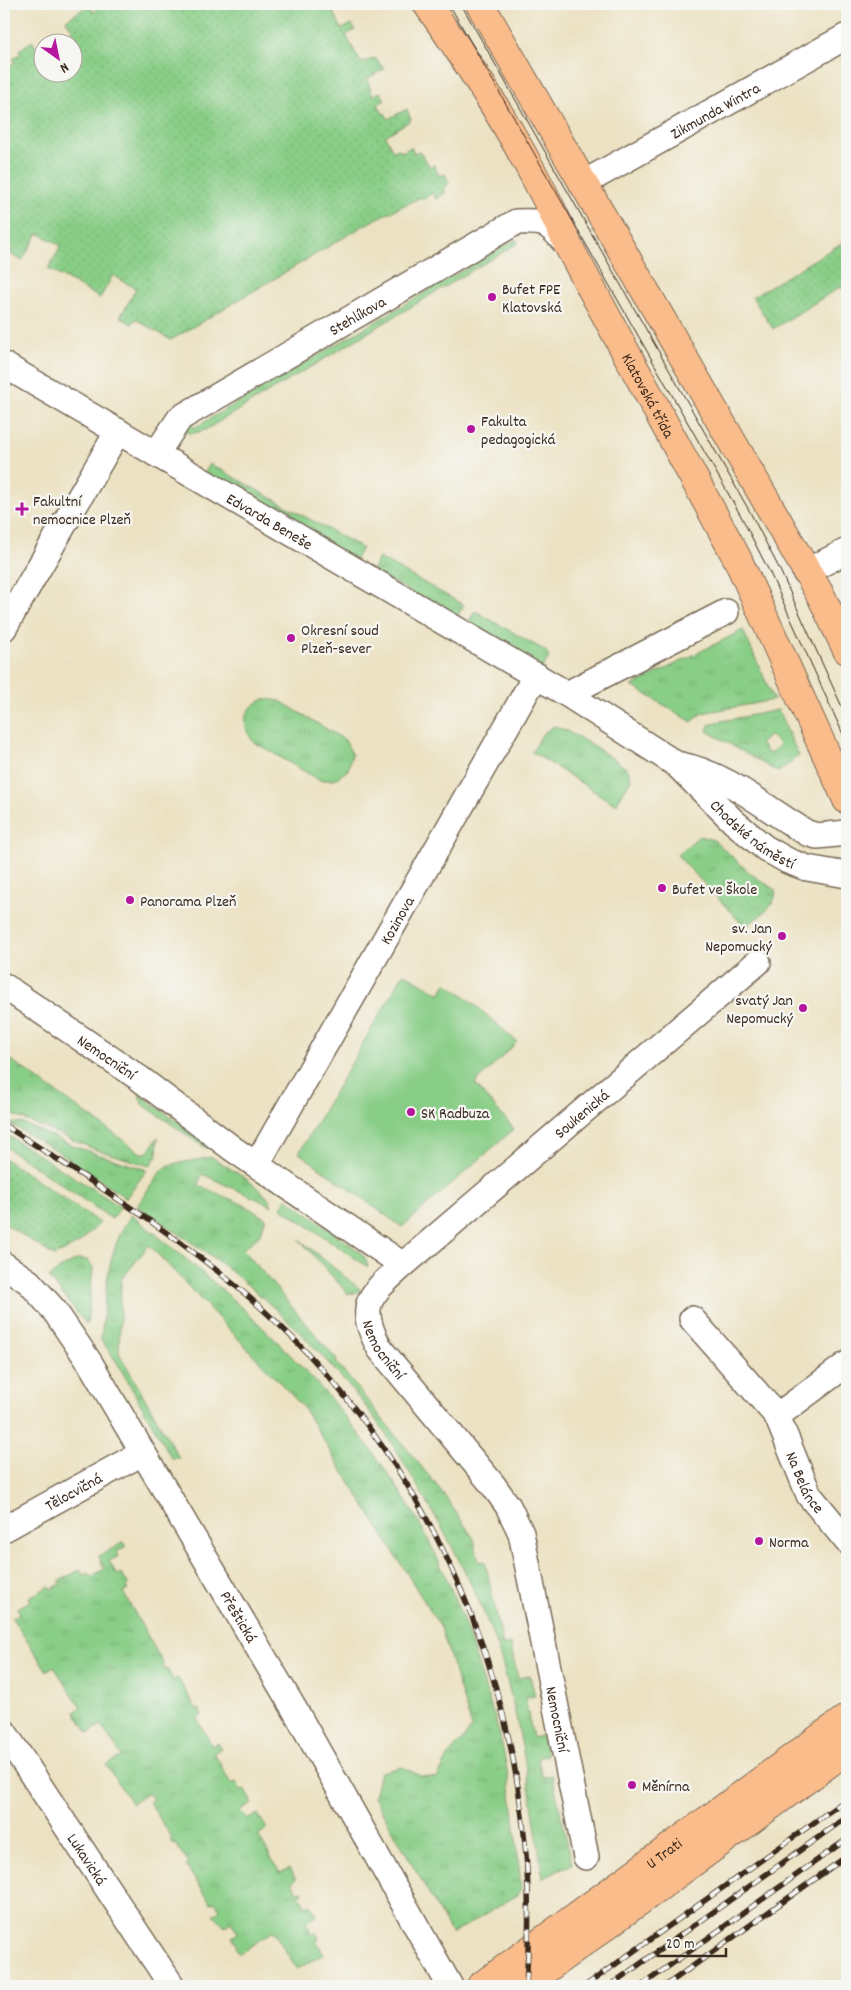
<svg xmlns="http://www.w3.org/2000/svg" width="851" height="1990" viewBox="0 0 851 1990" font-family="Dekko,sans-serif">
<defs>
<pattern id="grass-tufts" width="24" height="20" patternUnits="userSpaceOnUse" patternTransform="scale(1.25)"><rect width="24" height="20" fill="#89ce87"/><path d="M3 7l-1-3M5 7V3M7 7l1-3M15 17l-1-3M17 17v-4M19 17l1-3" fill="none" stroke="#77b174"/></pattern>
<pattern id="park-dots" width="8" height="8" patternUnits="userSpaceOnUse" patternTransform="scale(1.25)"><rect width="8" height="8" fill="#89ce87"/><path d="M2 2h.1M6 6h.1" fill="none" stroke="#77b174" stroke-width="1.8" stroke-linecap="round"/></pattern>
</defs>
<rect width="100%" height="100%" fill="#f6f6f2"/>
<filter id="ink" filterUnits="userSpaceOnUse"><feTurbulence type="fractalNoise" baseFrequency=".02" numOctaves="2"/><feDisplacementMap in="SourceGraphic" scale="10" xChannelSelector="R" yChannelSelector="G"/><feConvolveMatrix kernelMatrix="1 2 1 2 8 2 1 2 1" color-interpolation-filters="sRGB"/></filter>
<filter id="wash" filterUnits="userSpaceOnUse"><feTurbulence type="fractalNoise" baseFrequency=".0096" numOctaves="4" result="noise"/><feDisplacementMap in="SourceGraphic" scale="20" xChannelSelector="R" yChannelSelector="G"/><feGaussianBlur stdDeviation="1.12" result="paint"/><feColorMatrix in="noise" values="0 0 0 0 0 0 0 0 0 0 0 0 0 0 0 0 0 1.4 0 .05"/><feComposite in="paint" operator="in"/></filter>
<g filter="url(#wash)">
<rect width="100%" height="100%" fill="#ece2c3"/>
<path fill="url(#grass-tufts)" stroke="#627c52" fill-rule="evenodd" d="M 516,239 L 518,243 L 205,430 L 191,434 L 182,430 L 190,422 L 194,428 Z
M 210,464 L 362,548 L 355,561 L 204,474 Z
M 379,558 L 464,605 L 456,618 L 372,570 Z
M 475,611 L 546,651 L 549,658 L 542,668 L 467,624 Z
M 743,630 L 774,700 L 702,713 L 692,722 L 632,686 Z
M 265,699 L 280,701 L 345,740 L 352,754 L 348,770 L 334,780 L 319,780 L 254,742 C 239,726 244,706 265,699 Z
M 778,710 L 799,756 L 778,772 L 707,731 L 709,725 L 717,722 ZM 770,735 L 780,745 L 769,754 L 760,744 Z
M 554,726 C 564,727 621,762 628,770 L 631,779 L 616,805 L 532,752 L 543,733 Z
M 699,836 L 714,840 L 750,873 L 775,890 C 779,906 756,918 745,927 L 677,855 Z
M 4,1055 L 141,1153 L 147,1153 L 158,1137 L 157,1155 L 150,1166 L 94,1149 L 4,1111 Z
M 139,1094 L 213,1146 L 206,1148 L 142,1104 Z
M 17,1123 L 24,1124 L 76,1147 L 147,1170 L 126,1198 L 54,1149 L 10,1124 Z
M 4,1133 L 121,1207 L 112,1219 L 4,1146 Z
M 212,1157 C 227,1167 268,1189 272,1206 L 202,1174 L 198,1185 L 244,1205 L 266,1218 L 259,1236 L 243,1249 L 337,1360 L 336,1362 L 442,1492 L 474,1539 L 479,1562 L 485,1561 L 503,1645 L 510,1644 L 518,1678 L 530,1676 L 535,1696 L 525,1698 L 533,1738 L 543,1735 L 547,1755 L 538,1758 L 542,1777 L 552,1775 L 572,1864 C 563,1870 550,1872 543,1879 C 533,1810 524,1741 505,1673 C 490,1619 463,1565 435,1516 C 412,1478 391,1437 362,1402 C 327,1359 287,1317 244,1282 C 211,1254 173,1230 137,1206 L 161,1171 L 169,1165 Z
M 286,1198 L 360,1252 L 366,1259 L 368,1267 L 281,1208 Z
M 131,1215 C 240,1299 343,1395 414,1514 C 444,1565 465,1621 482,1678 C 491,1706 501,1735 506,1764 C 514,1805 517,1847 521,1889 L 516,1896 L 452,1934 L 374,1797 L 380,1772 L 403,1767 L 420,1776 L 437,1778 L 449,1755 L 472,1728 L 441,1628 L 302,1406 L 149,1245 L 121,1280 L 119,1353 L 179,1458 L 172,1459 L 116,1361 L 101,1340 C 106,1297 105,1252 131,1215 Z
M 299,1239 L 361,1290 L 356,1293 L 348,1294 Z
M 79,1259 L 88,1260 L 93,1268 L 87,1325 L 49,1278 L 61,1268 Z
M 124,1542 L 126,1546 L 117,1552 L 119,1556 L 109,1561 L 117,1575 L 121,1573 L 129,1585 L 126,1587 L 128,1590 L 123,1592 L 164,1665 L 163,1666 L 165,1670 L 167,1669 L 173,1680 L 178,1678 L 196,1709 L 199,1709 L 202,1715 L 197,1719 L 212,1746 L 218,1743 L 221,1748 L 214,1753 L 231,1784 L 236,1782 L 241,1790 L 244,1789 L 252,1803 L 240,1810 L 247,1820 L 258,1814 L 267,1829 L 258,1835 L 280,1873 L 290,1868 L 296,1879 L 292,1882 L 298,1892 L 302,1891 L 303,1893 L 299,1895 L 306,1906 L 311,1904 L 317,1915 L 306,1922 L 313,1934 L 316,1933 L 319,1939 L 316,1941 L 324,1954 L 297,1969 L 273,1931 L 239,1954 L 235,1947 L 237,1945 L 232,1937 L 238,1933 L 231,1922 L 225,1926 L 213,1915 L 220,1910 L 215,1901 L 211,1903 L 186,1866 L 189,1864 L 176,1844 L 173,1845 L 170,1840 L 172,1838 L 149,1802 L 153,1799 L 148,1793 L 132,1804 L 106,1765 L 122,1756 L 101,1725 L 88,1733 L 75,1712 L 81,1707 L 54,1667 L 47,1671 L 12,1618 L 20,1613 L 17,1608 L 31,1601 L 29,1597 L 50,1586 L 51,1589 L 61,1584 L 59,1581 L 80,1570 L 83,1575 L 89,1573 L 91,1577 L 104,1569 L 99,1556 Z"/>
<path fill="url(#park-dots)" stroke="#627c52" d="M 103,4 L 336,4 L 337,6 L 332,10 L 342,29 L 352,24 L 355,30 L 346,35 L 361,63 L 375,58 L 384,69 L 367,79 L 373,96 L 380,92 L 385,100 L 378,104 L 383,114 L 385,113 L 388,119 L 407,109 L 411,120 L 385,136 L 393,151 L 399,149 L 402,152 L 411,147 L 414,153 L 419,151 L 430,167 L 434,165 L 439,176 L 445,174 L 449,183 L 445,188 L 445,193 L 436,199 L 432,193 L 423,200 L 421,197 L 370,222 L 171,340 L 135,319 L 132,324 L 120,317 L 136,289 L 113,275 L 100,298 L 48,269 L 61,246 L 38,233 L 22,261 L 9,253 L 12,248 L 4,243 L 4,69 L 15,62 L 13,59 L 21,53 L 19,50 L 32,41 L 42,58 L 42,72 L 72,72 L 73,44 L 78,40 L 66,20 L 89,5 L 94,12 Z
M 847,240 L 847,292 L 840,287 L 773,329 L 752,297 Z
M 4,1158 L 100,1223 L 78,1244 L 54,1256 L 4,1223 Z"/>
<path fill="#89ce87" stroke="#627c52" d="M 404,973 L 440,994 L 446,983 L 465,996 L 517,1042 L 475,1084 L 514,1129 L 402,1227 L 299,1153 Z"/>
</g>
<g filter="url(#ink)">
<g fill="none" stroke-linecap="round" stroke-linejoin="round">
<defs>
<g id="minor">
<path id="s1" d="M 582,184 L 847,36"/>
<path id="s2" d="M 4,365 L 567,694 L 676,764 L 734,822 L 765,848 L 788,861 L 807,868 L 847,875"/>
<path id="s3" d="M 156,454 L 180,418 L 516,222 C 546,221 548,222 567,245"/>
<path d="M 805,572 L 847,551"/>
<path d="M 4,628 L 118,431"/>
<path d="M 567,694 L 726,612"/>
<path d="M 681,765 C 729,775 766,809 807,833 L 817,836 L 847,833"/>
<path id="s4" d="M 4,986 L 139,1078 L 233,1149 L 403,1265 C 369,1296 356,1304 380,1349 L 493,1485 L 508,1506 L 521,1533 L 586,1857"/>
<path id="s5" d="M 257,1164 L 536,675"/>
<path id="s6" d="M 4,1265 L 29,1282 L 54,1310 L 90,1363 L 296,1712 L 450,1986"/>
<path id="s7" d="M 403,1265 L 758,962"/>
<path id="s8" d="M 692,1319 L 777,1416 L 809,1495 L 847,1541"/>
<path d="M 777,1416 L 847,1364"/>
<path id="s9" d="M 4,1529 L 142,1453"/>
<path id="s10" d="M 4,1732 L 172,1986"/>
</g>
<g id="major">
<path id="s11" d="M 427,4 C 481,80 531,161 569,247 L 737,558 L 847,800"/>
<path d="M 480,4 L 821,596 L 847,650"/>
<path id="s12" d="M 481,1986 L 847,1718"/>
<path d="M 523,1986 L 847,1750"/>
</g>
</defs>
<use href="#minor" stroke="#796a58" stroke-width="28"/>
<use href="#major" stroke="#796a58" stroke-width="30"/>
<use href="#minor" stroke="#fff" stroke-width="25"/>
<use href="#major" stroke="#fabc8b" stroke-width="28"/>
<path stroke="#3b2a1e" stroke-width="1" d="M 449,4 L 741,516 L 770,573 L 847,743
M 461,4 L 750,512 L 779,568 L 847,718"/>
<defs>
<path id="rail" d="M 4,1125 C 91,1181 180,1236 258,1305 C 449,1476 546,1732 526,1986
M 585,1986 L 847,1799
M 609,1986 L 847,1817
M 641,1986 L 847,1839
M 665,1986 L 847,1856"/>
</defs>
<use href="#rail" stroke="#3b2a1e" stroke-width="5.5"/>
<use href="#rail" stroke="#f6f6f2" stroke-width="4" stroke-dasharray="11" stroke-linecap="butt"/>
</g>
</g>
<g fill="#b5179e" stroke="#f6f6f2" stroke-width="2">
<circle cx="492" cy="297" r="5"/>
<circle cx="471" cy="429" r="5"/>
<path d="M19.5 501.5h5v5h5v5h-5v5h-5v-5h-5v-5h5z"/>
<circle cx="291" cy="638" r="5"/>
<circle cx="662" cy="888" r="5"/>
<circle cx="130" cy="900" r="5"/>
<circle cx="782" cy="936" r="5"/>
<circle cx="803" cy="1008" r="5"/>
<circle cx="411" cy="1112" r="5"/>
<circle cx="759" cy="1541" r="5"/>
<circle cx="632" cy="1785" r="5"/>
</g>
<g text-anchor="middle" stroke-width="4.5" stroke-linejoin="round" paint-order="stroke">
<g font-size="16" fill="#3b2a1e" stroke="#f6f6f2">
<text dy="6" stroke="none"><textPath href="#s1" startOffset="152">Zikmunda Wintra</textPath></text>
<text dy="6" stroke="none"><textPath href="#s3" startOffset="248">Stehlíkova</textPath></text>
<text dy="6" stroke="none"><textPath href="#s11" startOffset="450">Klatovská třída</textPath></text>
<text dy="6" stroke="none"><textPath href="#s2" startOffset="308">Edvarda Beneše</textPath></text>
<text dy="6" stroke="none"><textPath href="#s2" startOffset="886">Chodské náměstí</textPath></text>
<text dy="6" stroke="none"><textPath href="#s5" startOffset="281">Kozinova</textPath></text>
<text dy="6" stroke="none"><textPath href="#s4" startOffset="125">Nemocniční</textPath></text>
<text dy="6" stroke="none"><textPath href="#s7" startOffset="234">Soukenická</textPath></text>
<text dy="6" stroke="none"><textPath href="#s4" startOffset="589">Nemocniční</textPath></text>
<text dy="6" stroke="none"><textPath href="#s8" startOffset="201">Na Belánce</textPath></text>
<text dy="6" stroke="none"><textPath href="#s9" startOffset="79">Tělocvičná</textPath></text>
<text dy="6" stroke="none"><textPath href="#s6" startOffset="426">Přeštická</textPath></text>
<text dy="6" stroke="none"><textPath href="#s4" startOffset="1009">Nemocniční</textPath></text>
<text dy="6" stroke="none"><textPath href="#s12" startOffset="226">U Trati</textPath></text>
<text dy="6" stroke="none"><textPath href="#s10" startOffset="152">Lukavická</textPath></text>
</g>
<g font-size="16" fill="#3b2a1e" stroke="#f6f6f2" text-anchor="start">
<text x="502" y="294">Bufet FPE<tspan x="502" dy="18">Klatovská</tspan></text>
<text x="481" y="426">Fakulta<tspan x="481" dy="18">pedagogická</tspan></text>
<text x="33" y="506">Fakultní<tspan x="33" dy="18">nemocnice Plzeň</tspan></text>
<text x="301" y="635">Okresní soud<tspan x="301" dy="18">Plzeň-sever</tspan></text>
<text x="672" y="894">Bufet ve Škole</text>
<text x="140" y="906">Panorama Plzeň</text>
<text x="772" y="933" text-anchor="end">sv. Jan<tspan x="772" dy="18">Nepomucký</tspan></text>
<text x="793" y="1005" text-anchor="end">svatý Jan<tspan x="793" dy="18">Nepomucký</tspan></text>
<text x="421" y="1118">SK Radbuza</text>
<text x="769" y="1547">Norma</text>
<text x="642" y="1791">Měnírna</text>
</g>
</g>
<rect width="851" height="1990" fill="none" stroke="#f6f6f2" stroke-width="20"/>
<g transform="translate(58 58) rotate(147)"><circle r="24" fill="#f6f6f2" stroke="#aba49d"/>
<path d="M0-4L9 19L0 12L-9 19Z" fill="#b5179e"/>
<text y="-8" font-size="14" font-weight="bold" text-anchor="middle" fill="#3b2a1e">N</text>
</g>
<path d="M658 1948v8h68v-8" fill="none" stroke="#3b2a1e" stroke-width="2.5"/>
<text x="666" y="1948" font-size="15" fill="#3b2a1e" stroke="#f6f6f2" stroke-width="4" paint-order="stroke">20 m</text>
</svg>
